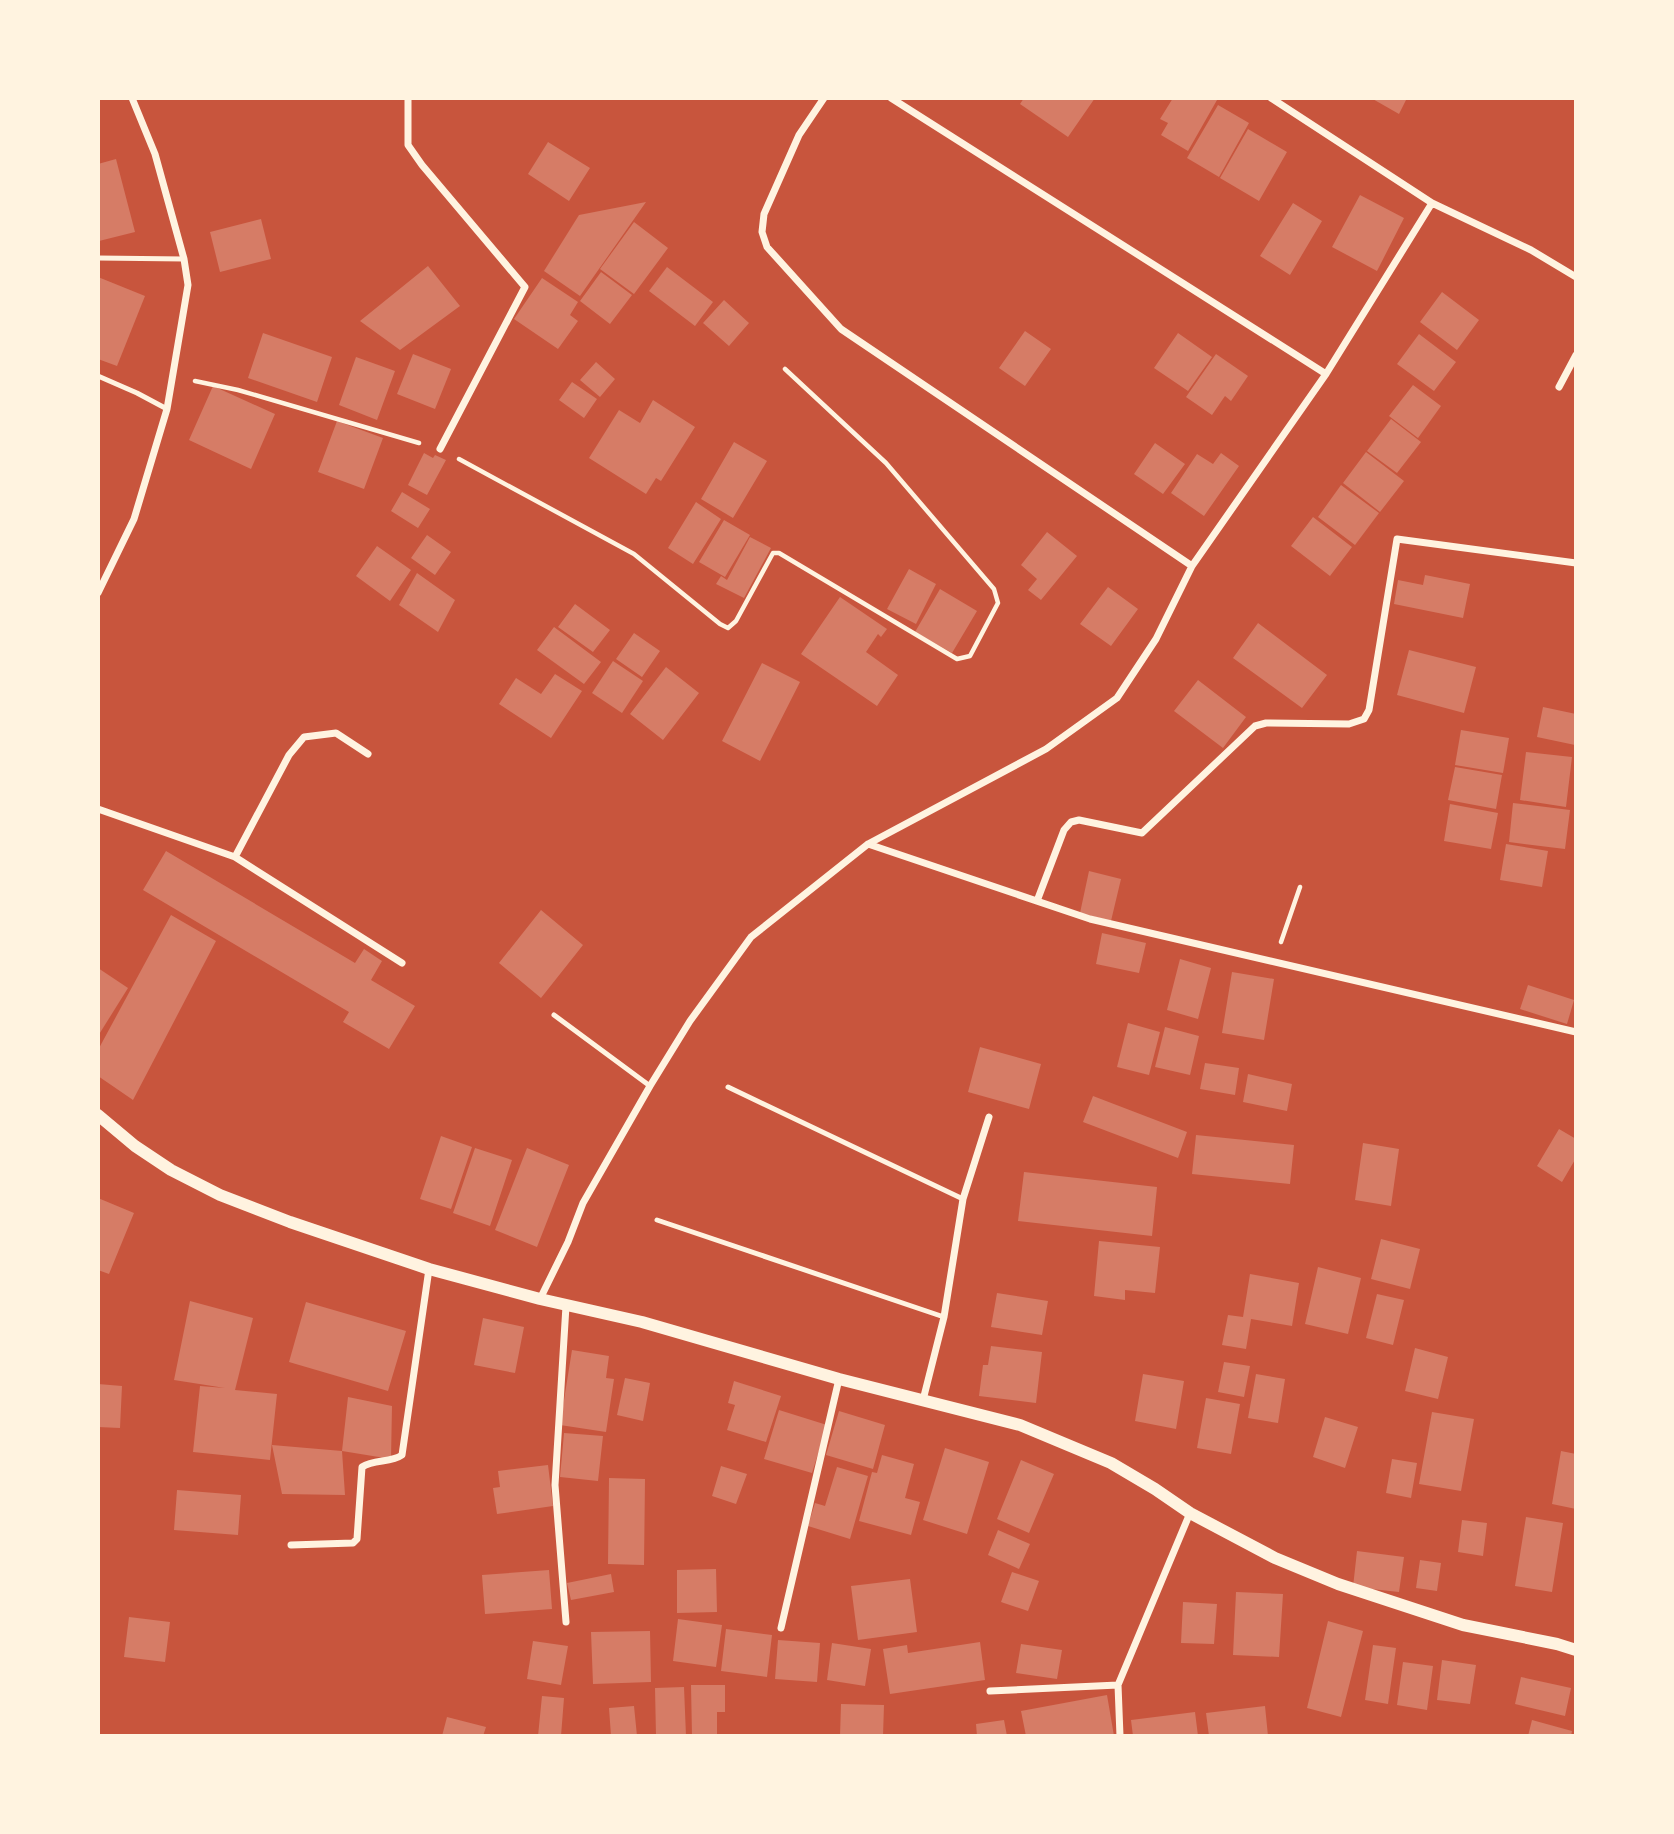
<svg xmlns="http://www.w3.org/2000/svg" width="1674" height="1834" viewBox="0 0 1674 1834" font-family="'PT Sans',sans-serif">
<rect width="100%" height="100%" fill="#c8553d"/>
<path fill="#d67c66" d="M 1024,98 L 1095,98 L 1068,137 L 1020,104 Z
M 1173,98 L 1213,98 L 1217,100 L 1188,151 L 1161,135 L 1168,123 L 1160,119 Z
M 1371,98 L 1407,98 L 1399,114 Z
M 1218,105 L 1249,123 L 1219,177 L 1187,158 Z
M 1248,129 L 1287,152 L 1259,201 L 1220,178 Z
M 548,142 L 590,168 L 569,201 L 528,174 Z
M 116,159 L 135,232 L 99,241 L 98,164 Z
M 1360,195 L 1404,218 L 1377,271 L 1332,247 Z
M 646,202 L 580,296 L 544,271 L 579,215 Z
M 1293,203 L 1322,221 L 1290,275 L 1260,256 Z
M 261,219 L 271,259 L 220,272 L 210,232 Z
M 634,222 L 668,248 L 634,294 L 600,269 Z
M 428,266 L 460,306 L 400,350 L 360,321 Z
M 667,267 L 713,302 L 695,326 L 649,291 Z
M 601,272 L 632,295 L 610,324 L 580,301 Z
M 98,277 L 145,296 L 117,366 L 98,359 Z
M 542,278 L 578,302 L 570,315 L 578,321 L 558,349 L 514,319 Z
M 1442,292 L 1479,320 L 1457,350 L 1420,322 Z
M 724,300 L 749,323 L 729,346 L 703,323 Z
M 1025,331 L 1051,349 L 1025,386 L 999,368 Z
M 263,333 L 332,357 L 317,402 L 248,378 Z
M 1178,333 L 1212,357 L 1188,391 L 1154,368 Z
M 1419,334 L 1456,362 L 1434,391 L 1397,364 Z
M 413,354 L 451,369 L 435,409 L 397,394 Z
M 1216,354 L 1248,376 L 1231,401 L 1225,396 L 1212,415 L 1186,397 Z
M 356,357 L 395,371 L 377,420 L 339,405 Z
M 596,362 L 615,379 L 600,397 L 580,380 Z
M 572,382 L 597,399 L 584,418 L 559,400 Z
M 1413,385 L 1441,406 L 1418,438 L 1389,416 Z
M 213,386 L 275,414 L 251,469 L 189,440 Z
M 653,400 L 695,427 L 661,481 L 656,478 L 646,494 L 589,458 L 619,410 L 640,423 Z
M 1391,419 L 1421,442 L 1397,473 L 1367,451 Z
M 337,421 L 383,438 L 364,489 L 318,472 Z
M 734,442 L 767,461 L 733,518 L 701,499 Z
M 1155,443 L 1185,464 L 1163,494 L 1134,474 Z
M 1366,452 L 1404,481 L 1380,512 L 1343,483 Z
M 424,453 L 433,458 L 435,455 L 446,460 L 427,495 L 408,485 Z
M 1221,453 L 1239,466 L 1204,516 L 1171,493 L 1197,454 L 1213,464 Z
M 1341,485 L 1379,513 L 1355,545 L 1318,517 Z
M 402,492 L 430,509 L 418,528 L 391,511 Z
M 696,502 L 721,519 L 693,564 L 668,548 Z
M 1313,517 L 1352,547 L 1330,576 L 1291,546 Z
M 724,520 L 750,535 L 725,577 L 699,562 Z
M 1047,532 L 1077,556 L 1041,600 L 1028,590 L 1037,579 L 1021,565 Z
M 427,535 L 451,552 L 435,575 L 411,558 Z
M 750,537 L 771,548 L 744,598 L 716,584 L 721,576 L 727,580 Z
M 377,546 L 411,570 L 390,601 L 356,576 Z
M 909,569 L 936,584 L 916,624 L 887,609 Z
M 417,573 L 455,600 L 438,632 L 399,605 Z
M 1425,575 L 1470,584 L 1463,618 L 1394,604 L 1398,580 L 1423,585 Z
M 1108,587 L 1138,609 L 1111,646 L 1080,624 Z
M 940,589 L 977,611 L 952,653 L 915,632 Z
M 840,597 L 887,629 L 881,637 L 878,634 L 866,652 L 898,675 L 877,706 L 801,654 Z
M 575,604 L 610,630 L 593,652 L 558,627 Z
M 1258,623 L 1327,675 L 1302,708 L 1233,658 Z
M 554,627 L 601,662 L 584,684 L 537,650 Z
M 634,633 L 660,651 L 642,677 L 616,659 Z
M 1409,650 L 1476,667 L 1464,713 L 1397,695 Z
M 613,661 L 643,681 L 622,713 L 592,693 Z
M 762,663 L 800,682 L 760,761 L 722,741 Z
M 666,667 L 699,693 L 663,740 L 630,714 Z
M 555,674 L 582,691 L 551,738 L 499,704 L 516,678 L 541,694 Z
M 1198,680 L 1246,717 L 1223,748 L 1174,711 Z
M 1543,707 L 1576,714 L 1575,745 L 1537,737 Z
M 1461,730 L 1509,738 L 1503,773 L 1455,765 Z
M 1526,752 L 1572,757 L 1566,807 L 1520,800 Z
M 1455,767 L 1502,775 L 1496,809 L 1448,800 Z
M 1513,803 L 1570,810 L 1565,849 L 1509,842 Z
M 1450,804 L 1498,813 L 1491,849 L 1444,841 Z
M 1506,844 L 1548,851 L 1542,887 L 1500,880 Z
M 166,851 L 355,963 L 364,949 L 382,961 L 371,980 L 415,1006 L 389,1049 L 343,1022 L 349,1012 L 143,890 Z
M 1089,871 L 1121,879 L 1111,921 L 1080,913 Z
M 541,910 L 583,945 L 541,998 L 499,963 Z
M 171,915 L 216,941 L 133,1100 L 98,1076 L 98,1050 Z
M 1102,933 L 1146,943 L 1139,973 L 1096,964 Z
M 1180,959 L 1211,968 L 1198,1019 L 1167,1010 Z
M 98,968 L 128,988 L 98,1036 Z
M 1232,972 L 1274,979 L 1264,1040 L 1222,1033 Z
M 1528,985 L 1574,1000 L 1567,1024 L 1520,1009 Z
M 1128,1023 L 1160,1032 L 1149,1075 L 1117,1067 Z
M 1165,1027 L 1199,1036 L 1190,1075 L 1155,1067 Z
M 980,1047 L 1041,1064 L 1029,1109 L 968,1092 Z
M 1205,1063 L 1239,1068 L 1235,1095 L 1200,1089 Z
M 1248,1074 L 1292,1084 L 1287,1111 L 1243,1102 Z
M 1093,1096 L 1187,1132 L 1178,1158 L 1083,1122 Z
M 1559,1129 L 1576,1139 L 1576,1158 L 1562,1182 L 1537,1166 Z
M 1196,1135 L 1294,1145 L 1290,1184 L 1192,1174 Z
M 441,1136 L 472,1147 L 451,1209 L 420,1199 Z
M 1363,1143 L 1399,1149 L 1391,1206 L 1355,1200 Z
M 475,1148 L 512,1160 L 490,1226 L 453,1213 Z
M 527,1148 L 569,1165 L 537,1247 L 495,1230 Z
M 1024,1172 L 1157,1187 L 1152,1236 L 1018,1221 Z
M 98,1198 L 134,1213 L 109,1274 L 98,1270 Z
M 1381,1239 L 1420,1249 L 1410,1289 L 1371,1279 Z
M 1099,1241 L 1160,1247 L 1155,1293 L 1125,1290 L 1125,1300 L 1094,1296 Z
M 1318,1267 L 1361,1278 L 1348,1334 L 1305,1324 Z
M 1250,1274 L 1299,1283 L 1292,1326 L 1251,1319 L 1246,1349 L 1222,1345 L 1228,1315 L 1243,1317 Z
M 997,1293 L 1048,1301 L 1042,1335 L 991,1327 Z
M 1377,1294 L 1404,1300 L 1393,1345 L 1366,1338 Z
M 190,1301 L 253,1318 L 235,1390 L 277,1394 L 270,1460 L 193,1452 L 200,1386 L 225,1388 L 174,1380 Z
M 306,1302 L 406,1331 L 388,1391 L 289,1362 Z
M 483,1318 L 524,1327 L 515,1373 L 474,1365 Z
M 991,1346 L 1042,1352 L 1036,1403 L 979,1396 L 983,1365 L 988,1365 Z
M 1415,1348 L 1448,1357 L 1438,1399 L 1405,1391 Z
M 572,1350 L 609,1356 L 606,1378 L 614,1379 L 606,1432 L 560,1425 Z
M 1224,1362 L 1250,1366 L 1244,1397 L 1218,1392 Z
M 1143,1374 L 1184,1381 L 1176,1429 L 1135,1421 Z
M 1256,1374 L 1285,1379 L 1278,1423 L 1248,1418 Z
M 625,1378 L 650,1383 L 643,1421 L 617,1415 Z
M 734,1381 L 781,1396 L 766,1442 L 727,1430 L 735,1405 L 728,1403 Z
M 98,1384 L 122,1386 L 120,1428 L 98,1427 Z
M 348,1397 L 392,1406 L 391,1459 L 342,1451 Z
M 1206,1398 L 1240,1404 L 1231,1454 L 1197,1448 Z
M 779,1410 L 827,1425 L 812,1473 L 764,1459 Z
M 839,1411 L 885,1425 L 873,1469 L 826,1455 Z
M 1432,1412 L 1474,1419 L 1461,1491 L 1419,1484 Z
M 1325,1417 L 1358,1427 L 1345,1468 L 1313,1457 Z
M 564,1433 L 603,1436 L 598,1481 L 560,1477 Z
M 272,1445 L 342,1451 L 345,1495 L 282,1494 Z
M 945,1448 L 989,1462 L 967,1534 L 923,1520 Z
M 1561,1451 L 1576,1454 L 1576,1509 L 1552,1504 Z
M 882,1455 L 914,1464 L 905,1498 L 920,1502 L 911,1535 L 859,1521 L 872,1472 L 877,1473 Z
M 1392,1459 L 1417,1463 L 1411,1498 L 1386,1493 Z
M 1021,1460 L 1054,1474 L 1029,1533 L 997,1519 Z
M 548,1465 L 553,1506 L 497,1514 L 493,1488 L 500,1487 L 498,1471 Z
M 721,1466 L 747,1474 L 736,1504 L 712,1496 Z
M 837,1467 L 868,1476 L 850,1539 L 808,1526 L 815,1503 L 825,1506 Z
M 609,1478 L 645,1479 L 644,1565 L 608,1564 Z
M 177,1490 L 241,1495 L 238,1535 L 174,1530 Z
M 1526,1517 L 1563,1523 L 1552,1592 L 1515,1586 Z
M 1462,1520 L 1487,1523 L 1483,1556 L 1458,1552 Z
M 998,1530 L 1030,1544 L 1019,1569 L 988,1555 Z
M 1357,1551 L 1404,1557 L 1399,1592 L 1353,1587 Z
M 1420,1560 L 1441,1563 L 1437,1591 L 1416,1588 Z
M 716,1569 L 717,1612 L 677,1613 L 677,1570 Z
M 549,1570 L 552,1609 L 485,1614 L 482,1575 Z
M 1012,1572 L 1039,1581 L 1028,1611 L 1001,1602 Z
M 611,1574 L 614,1592 L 571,1600 L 567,1583 Z
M 910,1579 L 917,1632 L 858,1640 L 851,1586 Z
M 1236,1592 L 1283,1594 L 1279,1657 L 1233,1655 Z
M 1183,1602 L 1217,1604 L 1214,1644 L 1181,1643 Z
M 129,1617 L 170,1622 L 165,1662 L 124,1657 Z
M 678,1619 L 722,1625 L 716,1667 L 673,1661 Z
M 1328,1621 L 1363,1631 L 1341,1717 L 1307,1708 Z
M 726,1629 L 772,1635 L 767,1677 L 721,1671 Z
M 650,1631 L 651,1682 L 593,1684 L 591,1632 Z
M 778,1640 L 820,1643 L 817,1682 L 775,1679 Z
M 533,1641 L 568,1646 L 561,1685 L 527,1679 Z
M 980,1642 L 985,1680 L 890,1694 L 883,1649 L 907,1645 L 908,1653 Z
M 832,1643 L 871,1649 L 865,1686 L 827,1680 Z
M 1021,1644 L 1062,1650 L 1057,1679 L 1016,1673 Z
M 1373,1645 L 1396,1648 L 1388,1704 L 1365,1700 Z
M 1442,1660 L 1476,1665 L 1470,1704 L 1437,1700 Z
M 1403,1662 L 1433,1666 L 1427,1710 L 1397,1705 Z
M 1521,1677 L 1571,1688 L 1565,1716 L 1515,1704 Z
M 691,1685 L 725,1685 L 725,1712 L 717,1712 L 717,1736 L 692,1736 Z
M 684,1687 L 686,1736 L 656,1736 L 655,1688 Z
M 1107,1695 L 1114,1736 L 1026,1736 L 1021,1711 Z
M 542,1696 L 564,1698 L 561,1736 L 538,1736 Z
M 841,1704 L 884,1705 L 883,1736 L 840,1736 Z
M 634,1706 L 637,1736 L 611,1736 L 609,1708 Z
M 1265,1706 L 1268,1736 L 1209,1736 L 1206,1713 Z
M 1195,1712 L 1198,1736 L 1133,1736 L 1131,1720 Z
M 447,1717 L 486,1727 L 483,1736 L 442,1736 Z
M 1004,1720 L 1007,1736 L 977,1736 L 976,1724 Z
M 1532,1720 L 1572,1731 L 1571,1736 L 1528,1736 Z"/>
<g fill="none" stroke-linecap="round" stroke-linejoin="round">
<path stroke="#fff3e0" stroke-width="4.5" d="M 195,381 L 238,390 L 419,443
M 459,459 L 634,554 L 720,624 L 728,628 L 736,621 L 773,553 L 779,553 L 957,659 L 970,656 L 998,603 L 994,589 L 886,463 L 785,369
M 1281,942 L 1300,887"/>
<path stroke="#fff3e0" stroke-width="5" d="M 98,258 L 184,259
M 98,376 L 137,393 L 167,409
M 554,1015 L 650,1086
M 728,1087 L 963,1199
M 657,1220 L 944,1317"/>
<path stroke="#fff3e0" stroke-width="7" d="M 408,98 L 408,145 L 422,165 L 525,287 L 440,449
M 824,98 L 799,135 L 764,214 L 762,232 L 767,247 L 841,329 L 1192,566
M 891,98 L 1326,374
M 1271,98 L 1432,203 L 1531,250 L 1576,277
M 1559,387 L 1576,355
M 98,593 L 134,519 L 167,409 L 188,285 L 184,259 L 155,154 L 132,98
M 98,809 L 235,857 L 402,963
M 868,844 L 1090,919 L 1576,1032
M 235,857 L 289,755 L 304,737 L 336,733 L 368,754
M 1037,901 L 1064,830 L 1071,822 L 1079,820 L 1142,833 L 1255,726 L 1266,723 L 1349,724 L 1364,719 L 1369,710 L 1397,539 L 1576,563
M 540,1299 L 568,1242 L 583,1203 L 650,1086 L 690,1021 L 751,937 L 868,844 L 1046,749 L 1117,698 L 1156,639 L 1192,566 L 1326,374 L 1432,203
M 923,1400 L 944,1317 L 963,1199 L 989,1117
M 291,1545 L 353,1543 L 357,1539 L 362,1467 C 374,1459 391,1463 402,1455 L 429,1269
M 566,1622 L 555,1485 L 566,1306
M 781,1628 L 839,1379
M 1118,1685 L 1120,1736
M 990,1691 L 1118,1685 L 1190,1513"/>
<path stroke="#fff3e0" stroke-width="12" d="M 98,1115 L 135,1146 L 171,1170 L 220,1195 L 290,1222 L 429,1269 L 540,1299 L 642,1322 L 839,1379 L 1020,1425 L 1111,1463 L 1155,1489 L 1190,1513 L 1275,1558 L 1338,1584 L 1463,1625 L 1557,1644 L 1576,1650"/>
</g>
<rect width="1674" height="1834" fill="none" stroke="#fff3e0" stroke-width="200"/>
</svg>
